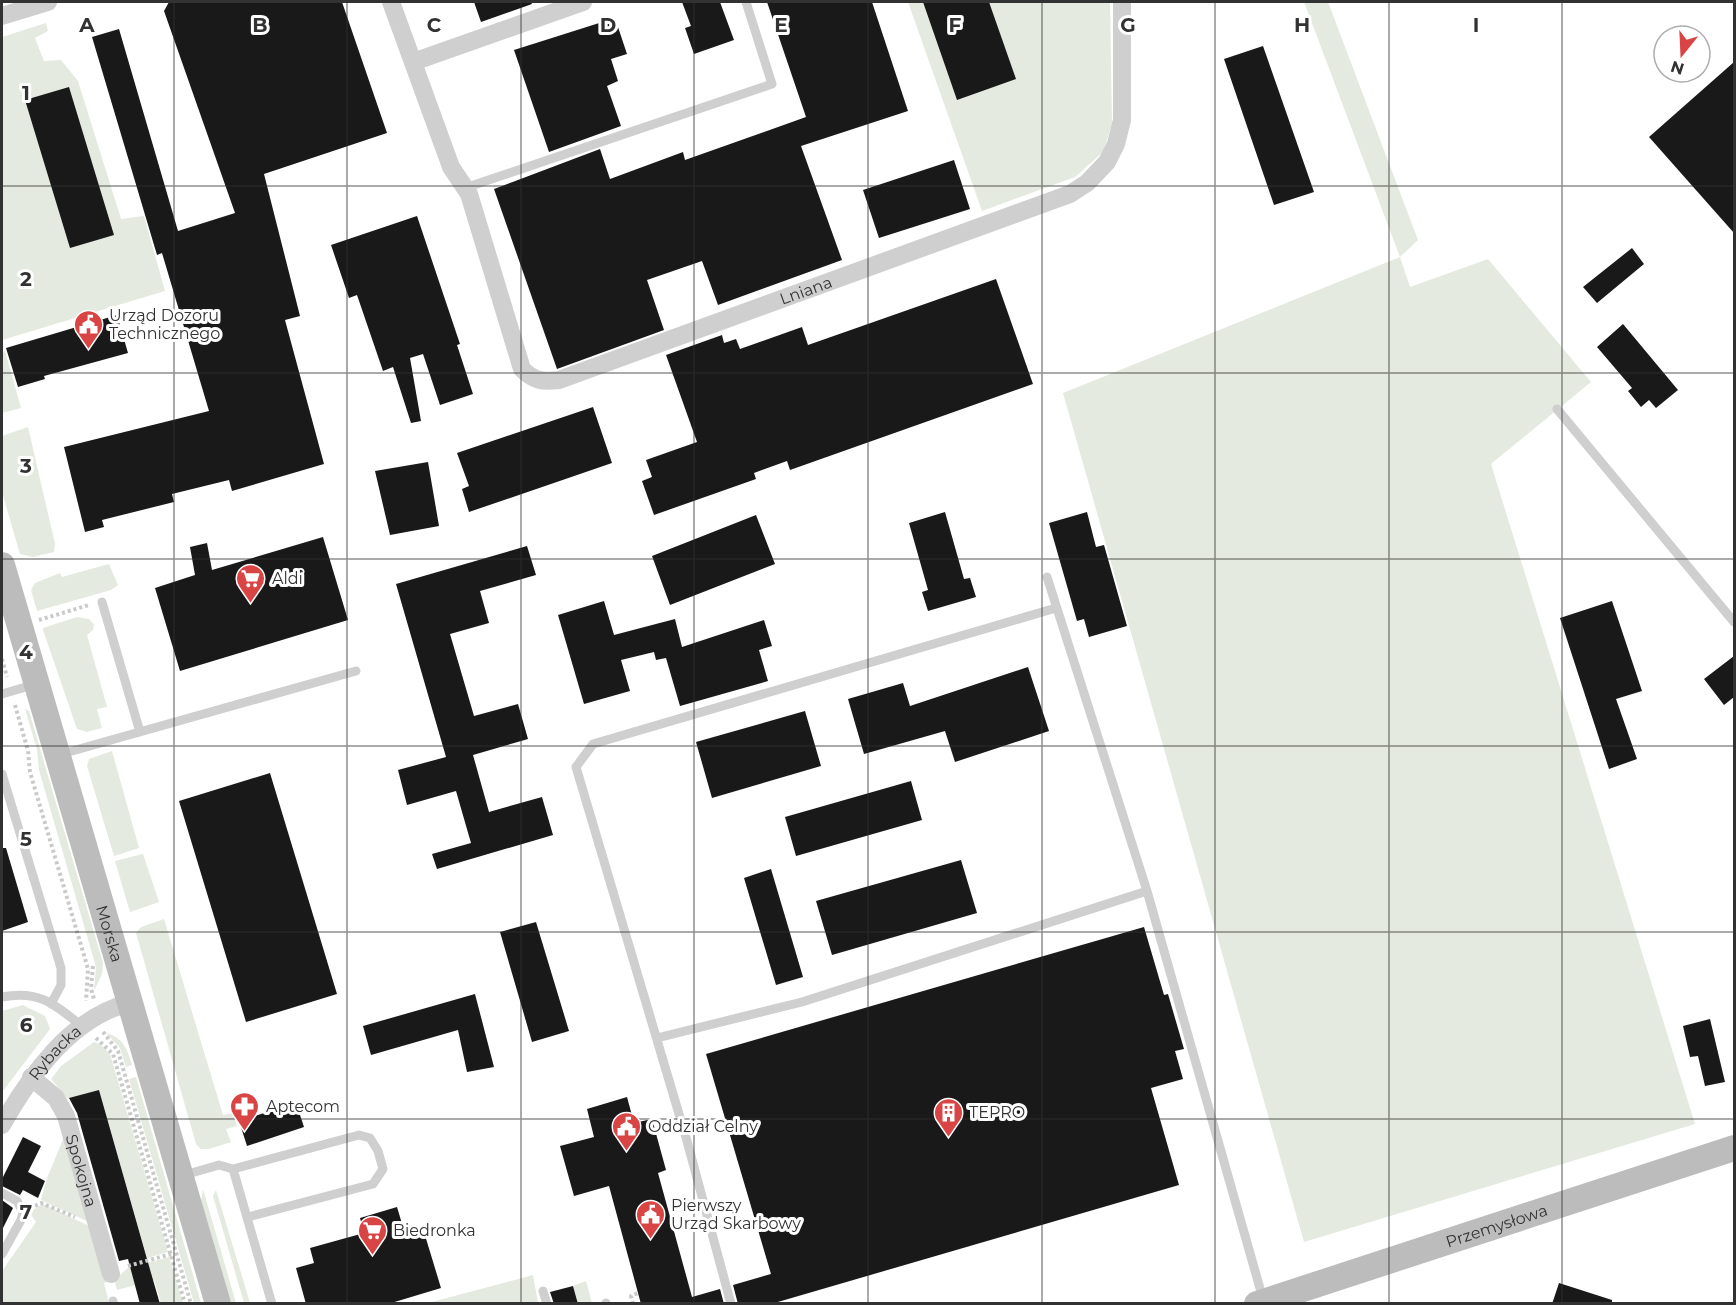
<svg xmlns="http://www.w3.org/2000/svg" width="1736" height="1305" viewBox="0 0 1736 1305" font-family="Montserrat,sans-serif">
<rect width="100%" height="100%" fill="#fff"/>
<path fill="#e4eadf" d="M 908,2 L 1110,2 L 1112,124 L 1103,152 L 1075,177 L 982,211 Z
M 1304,2 L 1328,2 L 1418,240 L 1400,257 L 1410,287 L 1488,259 L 1591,382 L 1491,464 L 1695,1124 L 1304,1242 L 1063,393 L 1400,257 Z
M 46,23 L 48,31 L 35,38 L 44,61 L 61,60 L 78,81 L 121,219 L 144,216 L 165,291 L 2,340 L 2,37 Z
M 5,351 L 21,408 L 2,413 L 2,352 Z
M 28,427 L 55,544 L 54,552 L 33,557 L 20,554 L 2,492 L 2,436 Z
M 109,564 L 118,585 L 111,590 L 37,611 L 31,590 L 35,583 L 60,573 L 62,577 Z
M 77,617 L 89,619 L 94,624 L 93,630 L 87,635 L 107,707 L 97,709 L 102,728 L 87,732 L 77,729 L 43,630 L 43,628 Z
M 25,709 L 29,711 L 103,963 L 102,974 L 94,991 L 96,967 L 39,770 L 37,749 Z
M 112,751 L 139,848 L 114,856 L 87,766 L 89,759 Z
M 143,854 L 159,902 L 130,912 L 115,861 Z
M 164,919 L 223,1115 L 233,1113 L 237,1126 L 226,1129 L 231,1142 L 209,1149 L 201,1149 L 196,1144 L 136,933 L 141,927 Z
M 23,1005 L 45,1016 L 50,1029 L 3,1091 L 2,1011 Z
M 106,1033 C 124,1038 127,1049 132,1065 L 126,1067 L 120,1048 Z
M 94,1042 L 100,1044 L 110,1054 L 168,1252 L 147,1258 L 99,1090 L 68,1099 L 51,1079 L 61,1066 Z
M 136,1077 L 193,1275 L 201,1303 L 194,1303 L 129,1079 Z
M 64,1137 L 89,1222 L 41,1200 L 47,1178 Z
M 203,1189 L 236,1303 L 232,1303 L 230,1300 L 201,1201 Z
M 216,1190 L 250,1303 L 244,1303 L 213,1196 Z
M 43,1204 L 91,1227 L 107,1282 L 104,1283 L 109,1303 L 2,1304 L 2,1271 L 36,1222 L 29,1212 Z
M 169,1257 L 183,1303 L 161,1303 L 154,1280 L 117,1290 L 114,1280 L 128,1268 Z
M 533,1275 L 538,1303 L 428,1303 Z
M 586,1281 L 592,1303 L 578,1303 L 573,1286 Z"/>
<path fill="#191919" d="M 169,2 L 342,2 L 387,133 L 264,174 L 300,316 L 285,320 L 324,464 L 232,491 L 229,480 L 172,494 L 174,502 L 102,520 L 104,527 L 85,532 L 64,447 L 209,411 L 162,253 L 157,255 L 92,37 L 119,29 L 178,231 L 235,213 L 164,11 Z
M 474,2 L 531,2 L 532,4 L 481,22 Z
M 682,2 L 720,2 L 734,40 L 694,54 L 685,28 L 691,26 Z
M 767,2 L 872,2 L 908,111 L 801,146 L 842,260 L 718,305 L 702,261 L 647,280 L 664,330 L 557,369 L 494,189 L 600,149 L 610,179 L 683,152 L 685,160 L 806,117 Z
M 923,2 L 989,2 L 1016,79 L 957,100 Z
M 615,18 L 627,54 L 611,59 L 618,81 L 607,86 L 621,126 L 549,152 L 514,50 Z
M 1263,46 L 1314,192 L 1274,205 L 1224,59 Z
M 1734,62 L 1734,233 L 1649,137 Z
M 69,87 L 114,235 L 70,248 L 25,100 Z
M 954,160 L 970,209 L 879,238 L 863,190 Z
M 417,216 L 460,344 L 457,345 L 473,394 L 440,405 L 423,354 L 410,358 L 421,421 L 411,423 L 393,367 L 383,371 L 357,295 L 349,298 L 331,245 Z
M 1632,248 L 1644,264 L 1597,303 L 1583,287 Z
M 996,279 L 1033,384 L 790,470 L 787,461 L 754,473 L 756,479 L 654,515 L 642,481 L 652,477 L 646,460 L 697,442 L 666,355 L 722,335 L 724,343 L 736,339 L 740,349 L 802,327 L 808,345 Z
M 117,315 L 128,353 L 44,376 L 45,379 L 18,387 L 6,348 Z
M 1623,324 L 1678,390 L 1656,408 L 1649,400 L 1641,407 L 1628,391 L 1632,388 L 1597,347 Z
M 593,407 L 612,463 L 469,512 L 462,489 L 469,486 L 457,453 Z
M 428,462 L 439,526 L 390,535 L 375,471 Z
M 945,512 L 964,579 L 970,578 L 976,597 L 928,611 L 922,592 L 928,590 L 909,523 Z
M 1087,512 L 1096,547 L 1104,545 L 1127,626 L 1089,637 L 1084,619 L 1077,621 L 1049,523 Z
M 756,515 L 775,564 L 670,605 L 652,556 Z
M 323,537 L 348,620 L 180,671 L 155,588 L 195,575 L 190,547 L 207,543 L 212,570 Z
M 527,546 L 536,575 L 480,591 L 489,623 L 450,634 L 474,716 L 518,704 L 528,739 L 473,755 L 489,812 L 542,797 L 553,835 L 437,869 L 432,854 L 471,843 L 456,791 L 407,805 L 398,770 L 446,757 L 396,584 Z
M 604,601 L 614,635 L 675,619 L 682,647 L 764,620 L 772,646 L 759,650 L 768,681 L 680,706 L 666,658 L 656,660 L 654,652 L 621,660 L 630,691 L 584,704 L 558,615 Z
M 1612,601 L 1642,691 L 1616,699 L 1637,759 L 1609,769 L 1560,618 Z
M 1734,656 L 1734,697 L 1724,705 L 1704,679 Z
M 1028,667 L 1049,731 L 955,762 L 945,731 L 864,754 L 848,699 L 903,683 L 910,706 Z
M 805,711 L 821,766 L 712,798 L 696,742 Z
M 270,773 L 337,994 L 246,1022 L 179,801 Z
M 911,781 L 922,820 L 796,856 L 785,817 Z
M 2,848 L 6,848 L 28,922 L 2,931 Z
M 961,860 L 977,913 L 832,955 L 816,901 Z
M 771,869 L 803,977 L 776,985 L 744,878 Z
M 536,922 L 569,1031 L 532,1042 L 500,932 Z
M 1144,927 L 1164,995 L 1168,994 L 1184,1049 L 1175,1051 L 1183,1079 L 1151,1088 L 1179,1185 L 771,1304 L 738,1304 L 733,1285 L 771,1274 L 706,1054 Z
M 475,994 L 494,1067 L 467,1072 L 458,1030 L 371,1055 L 363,1026 Z
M 1710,1019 L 1725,1082 L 1705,1086 L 1698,1056 L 1690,1057 L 1683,1026 Z
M 99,1090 L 151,1273 L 160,1304 L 140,1304 L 128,1259 L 119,1261 L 77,1113 L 69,1098 Z
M 627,1097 L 634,1123 L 652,1119 L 666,1170 L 658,1173 L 692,1297 L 720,1289 L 724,1304 L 641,1304 L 609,1186 L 574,1196 L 560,1146 L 594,1137 L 587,1109 Z
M 296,1103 L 304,1127 L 247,1146 L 239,1121 Z
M 23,1137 L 41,1146 L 28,1172 L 45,1181 L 38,1198 L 23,1190 L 20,1195 L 2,1186 L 2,1179 Z
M 2,1200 L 13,1208 L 2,1230 Z
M 397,1207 L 406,1237 L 424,1232 L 441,1288 L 388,1304 L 306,1304 L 296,1268 L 314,1263 L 310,1248 L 364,1233 L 360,1218 Z
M 1559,1283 L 1612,1300 L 1612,1304 L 1552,1304 Z
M 573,1286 L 578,1304 L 554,1304 L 550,1292 Z"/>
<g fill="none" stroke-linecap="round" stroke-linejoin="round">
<path stroke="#c9c9c9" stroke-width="4" stroke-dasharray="3 3" stroke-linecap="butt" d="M 39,620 L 89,605
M 2,659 L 7,677
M 15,705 L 28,751 L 30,772 L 88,969 L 86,1001
M 93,966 L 91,989 L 94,999
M 103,1032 L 118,1051 L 191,1304
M 96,1038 L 113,1054 L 185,1304
M 35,1206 L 41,1203 L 75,1217
M 128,1266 L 171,1254
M 633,1304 L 631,1296 L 638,1293"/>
<path stroke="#cfcfcf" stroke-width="9" d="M 465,188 L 772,84 L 746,2
M 1557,409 L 1734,622
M 1047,577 L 1147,891 L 1263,1299
M 102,602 L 140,732
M 2,694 L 36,684
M 58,755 L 356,671
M 2,774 L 61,968 L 61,985 L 51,1004
M 2,997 C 40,990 54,1004 83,1027
M 657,1038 L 802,1002 L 1147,891
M 233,1169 L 272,1304
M 181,1176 L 219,1165 L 233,1169 L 359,1135 L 370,1138 L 378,1151 L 383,1169 L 373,1184 L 248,1217
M 2,1193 L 17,1201 L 23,1212 L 21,1220 L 2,1254
M 543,1291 L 547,1304
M 113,1301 L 113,1304
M 606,1303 L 606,1304
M 731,1304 L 687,1141 L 576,767 L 593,744 L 1056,608"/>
<g stroke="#cfcfcf" stroke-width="18">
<path id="s1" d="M 391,2 L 451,167 L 469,194 L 522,369 C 534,381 543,382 559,380 L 1070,194 L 1087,183 L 1107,162 L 1116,144 L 1122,120 L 1122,2"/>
<path d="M 2,16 L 48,2"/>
<path d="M 413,62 L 583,2"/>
<path id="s2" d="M 31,1077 L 56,1098 L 66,1116 L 111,1274"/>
<path id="s3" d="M 2,1125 C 30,1076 70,1018 129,1003"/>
</g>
<g stroke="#bcbcbc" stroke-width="26">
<path id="s4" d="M 2,565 L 218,1304"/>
<path id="s5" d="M 1257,1304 L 1734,1148"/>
</g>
</g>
<path fill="none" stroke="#323232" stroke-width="1.5" stroke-opacity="0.55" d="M 174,2 L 174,1304M 347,2 L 347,1304M 521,2 L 521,1304M 694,2 L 694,1304M 868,2 L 868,1304M 1042,2 L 1042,1304M 1215,2 L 1215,1304M 1389,2 L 1389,1304M 1562,2 L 1562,1304M 2,186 L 1734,186M 2,373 L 1734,373M 2,559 L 1734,559M 2,746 L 1734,746M 2,932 L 1734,932M 2,1119 L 1734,1119"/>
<defs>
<symbol id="civic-pin" viewBox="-11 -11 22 30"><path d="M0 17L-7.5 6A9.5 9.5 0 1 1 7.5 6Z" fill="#d94544" stroke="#fff"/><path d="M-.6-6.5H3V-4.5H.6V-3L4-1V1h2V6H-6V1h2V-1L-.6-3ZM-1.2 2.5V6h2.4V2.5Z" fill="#fff"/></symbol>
<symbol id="supermarket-pin" viewBox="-11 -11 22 30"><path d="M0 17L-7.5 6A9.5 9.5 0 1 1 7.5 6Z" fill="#d94544" stroke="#fff"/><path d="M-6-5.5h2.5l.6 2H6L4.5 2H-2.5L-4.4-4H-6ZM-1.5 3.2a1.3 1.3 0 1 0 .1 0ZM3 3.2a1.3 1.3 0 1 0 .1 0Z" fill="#fff"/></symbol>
<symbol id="pharmacy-pin" viewBox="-11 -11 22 30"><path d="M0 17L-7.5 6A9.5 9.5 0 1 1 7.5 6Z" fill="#d94544" stroke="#fff"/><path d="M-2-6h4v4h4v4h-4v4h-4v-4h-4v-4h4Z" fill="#fff"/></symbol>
<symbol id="building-pin" viewBox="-11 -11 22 30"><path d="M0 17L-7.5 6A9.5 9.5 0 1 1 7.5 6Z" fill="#d94544" stroke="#fff"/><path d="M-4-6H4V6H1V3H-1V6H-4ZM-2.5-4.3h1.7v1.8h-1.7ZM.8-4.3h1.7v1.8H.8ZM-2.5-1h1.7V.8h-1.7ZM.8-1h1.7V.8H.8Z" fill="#fff"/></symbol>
</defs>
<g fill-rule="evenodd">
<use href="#civic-pin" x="72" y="308" width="33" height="45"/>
<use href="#supermarket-pin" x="234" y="562" width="33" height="45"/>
<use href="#pharmacy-pin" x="228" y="1090" width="33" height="45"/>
<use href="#building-pin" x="932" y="1096" width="33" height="45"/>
<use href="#civic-pin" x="610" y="1110" width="33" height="45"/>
<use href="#civic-pin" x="634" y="1198" width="33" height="45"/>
<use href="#supermarket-pin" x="356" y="1214" width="33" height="45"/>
</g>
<g text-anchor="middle" stroke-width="6" stroke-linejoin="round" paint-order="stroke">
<g font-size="16" fill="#323232" stroke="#fff">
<text dy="6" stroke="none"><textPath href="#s1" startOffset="694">Lniana</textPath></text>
<text dy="6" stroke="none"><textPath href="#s4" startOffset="384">Morska</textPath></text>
<text dy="6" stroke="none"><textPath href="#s3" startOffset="90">Rybacka</textPath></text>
<text dy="6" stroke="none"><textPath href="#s2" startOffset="110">Spokojna</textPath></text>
<text dy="6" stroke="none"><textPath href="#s5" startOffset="252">Przemysłowa</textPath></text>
</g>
<g font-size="16" fill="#323232" stroke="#fff" text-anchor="start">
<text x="109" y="321">Urząd Dozoru<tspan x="109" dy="18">Technicznego</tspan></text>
<text x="272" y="584">Aldi</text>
<text x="266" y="1112">Aptecom</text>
<text x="969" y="1118">TEPRO</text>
<text x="648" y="1132">Oddział Celny</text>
<text x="671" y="1211">Pierwszy<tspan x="671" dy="18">Urząd Skarbowy</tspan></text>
<text x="393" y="1236">Biedronka</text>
</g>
</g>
<g font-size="20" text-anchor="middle" font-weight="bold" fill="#323232" stroke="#fff" stroke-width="6" stroke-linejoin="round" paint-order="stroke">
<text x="87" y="32">A</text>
<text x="260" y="32">B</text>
<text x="434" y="32">C</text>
<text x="608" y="32">D</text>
<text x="781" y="32">E</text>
<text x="955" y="32">F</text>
<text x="1128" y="32">G</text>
<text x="1302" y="32">H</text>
<text x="1476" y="32">I</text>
<text x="26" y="100">1</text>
<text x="26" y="286">2</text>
<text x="26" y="473">3</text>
<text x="26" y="659">4</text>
<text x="26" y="846">5</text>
<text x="26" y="1032">6</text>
<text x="26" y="1219">7</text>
</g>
<rect width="1736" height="1305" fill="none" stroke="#323232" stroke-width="6"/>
<g transform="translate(1682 54) rotate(198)"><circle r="28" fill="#ffffff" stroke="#adadad" stroke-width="1.5"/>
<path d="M0-4.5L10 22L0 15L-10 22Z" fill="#d94544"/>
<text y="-9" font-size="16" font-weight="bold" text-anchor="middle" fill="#323232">N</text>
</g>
</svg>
